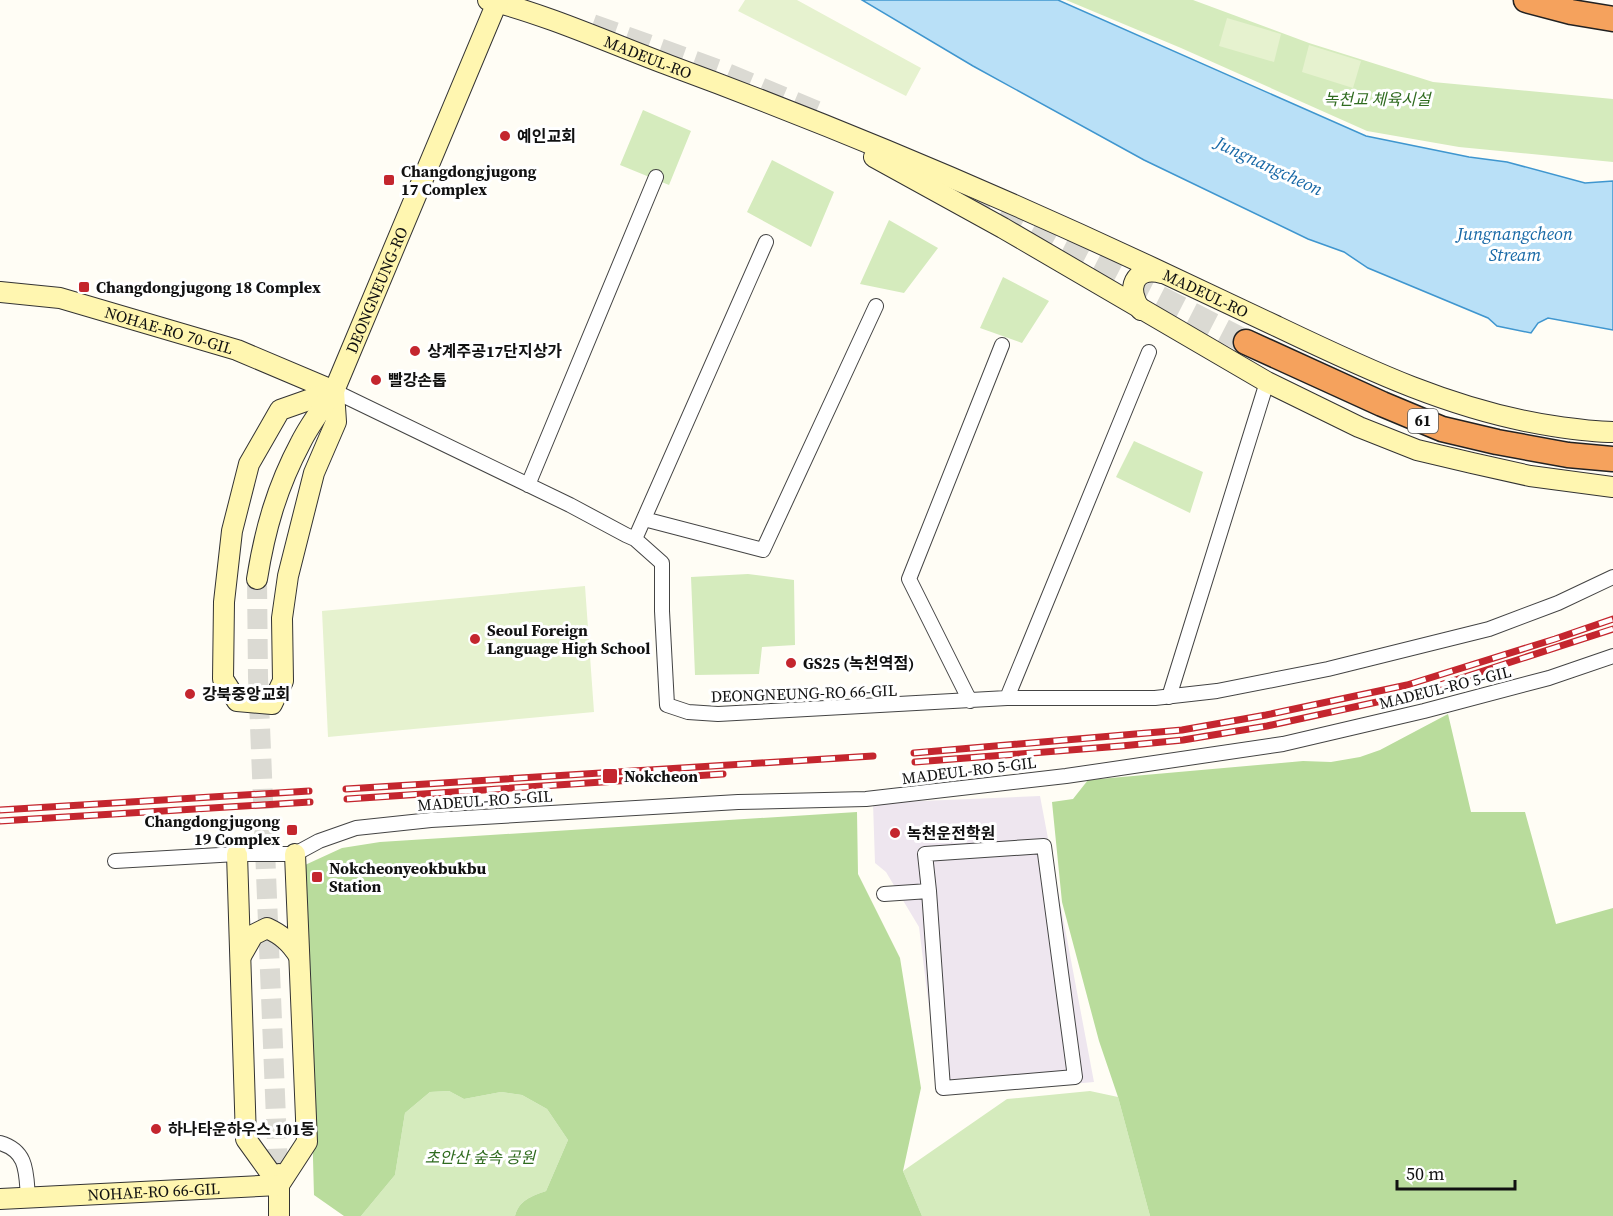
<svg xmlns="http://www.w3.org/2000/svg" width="1613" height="1216" viewBox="0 0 1613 1216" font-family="'Source Serif 4','Noto Sans KR',serif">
<rect width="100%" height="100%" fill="#fffdf5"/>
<path fill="#eee6ef" d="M 1040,796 L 1094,1082 L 940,1096 L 919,927 L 886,872 L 875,863 L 873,803 Z"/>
<path fill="#d5ebbd" d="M 1066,0 L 1193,0 L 1309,43 L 1433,82 L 1613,99 L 1613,162 L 1459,147 L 1367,131 L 1181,48 Z
M 643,110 L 691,131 L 669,185 L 620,165 Z
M 772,160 L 834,192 L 811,247 L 747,212 Z
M 889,220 L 938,248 L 904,293 L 860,284 Z
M 1003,277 L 1049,301 L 1022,343 L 980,328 Z
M 1134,441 L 1203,472 L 1190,513 L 1116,477 Z
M 748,574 L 794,580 L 795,645 L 762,647 L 759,674 L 695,675 L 691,577 Z
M 449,1091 L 464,1099 L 501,1092 L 522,1095 L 547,1109 L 568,1140 L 546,1191 C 532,1196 519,1200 515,1216 L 361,1216 L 395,1175 L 405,1113 L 430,1092 Z
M 1090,1091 L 1118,1097 L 1150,1216 L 922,1216 L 903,1171 L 1007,1099 Z"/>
<path fill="#b9dc9c" d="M 1448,714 L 1471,812 L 1525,812 L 1556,924 L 1613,908 L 1613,1216 L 1150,1216 L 1118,1097 L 1099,1041 L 1062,902 L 1052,802 L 1073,799 L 1088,780 L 1303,761 L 1331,762 L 1360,757 L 1380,750 Z
M 857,812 L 858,874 L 900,958 L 921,1088 L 903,1171 L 922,1216 L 515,1216 C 519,1200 532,1196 546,1191 L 568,1140 L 547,1109 L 522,1095 L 501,1092 L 464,1099 L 449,1091 L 430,1092 L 405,1113 L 395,1175 L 361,1216 L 344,1216 L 314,1195 L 305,865 L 342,848 L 380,842 Z"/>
<path fill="#e6f2cf" d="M 745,0 L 797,0 L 921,68 L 906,96 L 738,11 Z
M 1227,18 L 1281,34 L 1274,62 L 1219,46 Z
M 1309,45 L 1361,61 L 1353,88 L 1302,72 Z
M 585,586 L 594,712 L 328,737 L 322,611 Z"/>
<path fill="#b9e0f7" stroke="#3f96cf" stroke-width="1.5" d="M 862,0 L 1058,0 L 1366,136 L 1469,157 L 1507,162 L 1585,183 L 1613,181 L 1613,330 L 1548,318 L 1538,323 L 1531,333 L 1497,326 L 1488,318 L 1368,268 L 1344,252 L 1308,239 L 1144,160 L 973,66 Z"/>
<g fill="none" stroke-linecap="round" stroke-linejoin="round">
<path stroke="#dbdad3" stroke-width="20" stroke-dasharray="20 10" stroke-linecap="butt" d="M 257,579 L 258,677 L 278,1168"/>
<path stroke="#dbdad3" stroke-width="24" stroke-dasharray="24 12" stroke-linecap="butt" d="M 592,26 L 717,71 L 817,113
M 937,179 L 1061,247 L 1246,342"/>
<defs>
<path id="street" d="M 334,391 L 570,505 L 626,535 L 635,539 L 662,563 L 662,611 L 667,705 L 688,712 L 718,714 L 1007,698 L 1155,698 L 1217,691 L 1328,669 L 1489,629 L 1558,603 L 1613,577
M 528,485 L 656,177
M 644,519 L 763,550 L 876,306
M 635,539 L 766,242
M 1169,697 L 1267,382
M 1007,698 L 1149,352
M 970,701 L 909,579 L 1002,345
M 115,861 L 237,854 L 295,854 L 319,841 L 356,828 L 431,820 L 738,802 L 866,799 L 1066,776 L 1283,744 L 1424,711 L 1549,678 L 1613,656
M 884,894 L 929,891 L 925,854 L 1044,846 L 1075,1077 L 943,1088 L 929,891
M 0,1143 C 28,1151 26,1173 28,1197"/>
<g id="secondary">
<path id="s1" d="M 488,0 C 548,15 612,44 671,66 C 834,126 995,194 1153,268 C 1193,287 1233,306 1274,325 C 1364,368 1453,411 1553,426 C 1573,429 1593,432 1613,432"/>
<path d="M 874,157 L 1003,228 L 1267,382 L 1359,427 L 1417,450 L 1472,463 L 1530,476 L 1613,487"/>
<path id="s2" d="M 0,292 L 60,298 L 237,350 L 334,391"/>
<path d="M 1141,310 C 1125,289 1134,266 1162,273"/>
<path d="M 334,391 L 336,422 L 314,473 L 288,576 L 282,618 L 283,681 L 272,704 L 237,701 L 223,679 L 224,602 L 232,531 L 249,464 L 280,410 Z"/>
<path id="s3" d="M 257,579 C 265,529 277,487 301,442 C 310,424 323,407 334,391 L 498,0"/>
<path d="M 237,854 L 246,1139 L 279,1185"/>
<path d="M 241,956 L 253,935 L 267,928 C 282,935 290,942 299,956"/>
<path d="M 279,1174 L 279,1216"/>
<path d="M 279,1185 L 307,1142 L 295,854"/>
<path id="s4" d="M 0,1199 L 279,1185"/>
</g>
<path id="highway" d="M 1526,0 L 1571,12 L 1613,19
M 1246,342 L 1382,404 L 1442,429 L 1497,442 L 1568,455 L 1613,459"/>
</defs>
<use href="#street" stroke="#444" stroke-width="16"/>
<use href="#secondary" stroke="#333" stroke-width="22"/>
<use href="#highway" stroke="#222" stroke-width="27"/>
<use href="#street" stroke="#fff" stroke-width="14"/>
<use href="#secondary" stroke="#fff6b0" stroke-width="20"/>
<use href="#highway" stroke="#f5a25d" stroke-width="24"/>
<defs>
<path id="rail" d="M 914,753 L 1182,730 L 1266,715 L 1407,685 L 1555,639 L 1613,619
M 915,762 L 1121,746 L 1183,740 L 1267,726 L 1409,695 L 1613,629
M 346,789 L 873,756
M 347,799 L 723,774
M 0,810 L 309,791
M 0,821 L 310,802"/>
</defs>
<use href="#rail" stroke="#c4262e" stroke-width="7"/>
<use href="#rail" stroke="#fff" stroke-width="4.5" stroke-dasharray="14" stroke-linecap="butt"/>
</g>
<g fill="#c4262e" stroke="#fff" stroke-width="2">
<circle cx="505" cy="136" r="6"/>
<rect x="383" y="174" width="12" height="12" rx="3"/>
<rect x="78" y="281" width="12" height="12" rx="3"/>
<circle cx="415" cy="351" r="6"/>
<circle cx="376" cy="380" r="6"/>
<circle cx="475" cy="639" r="6"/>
<circle cx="791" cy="663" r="6"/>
<circle cx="190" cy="694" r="6"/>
<rect x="602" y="768" width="16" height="16" rx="3"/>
<rect x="286" y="824" width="12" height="12" rx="3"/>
<circle cx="895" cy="833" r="6"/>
<rect x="311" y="871" width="12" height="12" rx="3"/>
<circle cx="156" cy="1129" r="6"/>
</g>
<g text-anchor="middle" stroke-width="6" stroke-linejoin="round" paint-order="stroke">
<rect fill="#fff" stroke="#585858" stroke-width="1.5" x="1408" y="409" width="30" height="24" rx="4.5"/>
<g font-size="15" font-weight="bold" fill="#111">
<text x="1423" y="426">61</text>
</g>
<g font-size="16" fill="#111" stroke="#fff">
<text dy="6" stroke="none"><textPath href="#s1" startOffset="170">MADEUL-RO</textPath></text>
<text dy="6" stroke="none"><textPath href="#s3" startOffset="315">DEONGNEUNG-RO</textPath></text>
<text dy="6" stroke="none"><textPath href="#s1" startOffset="776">MADEUL-RO</textPath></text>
<text dy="6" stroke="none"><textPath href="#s2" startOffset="174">NOHAE-RO 70-GIL</textPath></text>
<text transform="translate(1445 687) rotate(-14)" y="6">MADEUL-RO 5-GIL</text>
<text transform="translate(804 693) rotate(-2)" y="6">DEONGNEUNG-RO 66-GIL</text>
<text transform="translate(969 770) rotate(-7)" y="6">MADEUL-RO 5-GIL</text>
<text transform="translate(485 800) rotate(-4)" y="6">MADEUL-RO 5-GIL</text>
<text dy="6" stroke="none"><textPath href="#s4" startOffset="154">NOHAE-RO 66-GIL</textPath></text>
</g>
<g font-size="16" font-style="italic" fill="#2f6b1f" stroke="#fff">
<text x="1377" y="105">녹천교 체육시설</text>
<text x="480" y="1163">초안산 숲속 공원</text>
</g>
<g font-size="16" font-weight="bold" fill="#111" stroke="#fff" text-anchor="start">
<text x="517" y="142">예인교회</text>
<text x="401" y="177">Changdongjugong<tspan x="401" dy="18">17 Complex</tspan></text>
<text x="96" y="293">Changdongjugong 18 Complex</text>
<text x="427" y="357">상계주공17단지상가</text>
<text x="388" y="386">빨강손톱</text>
<text x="487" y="636">Seoul Foreign<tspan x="487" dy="18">Language High School</tspan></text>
<text x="803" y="669">GS25 (녹천역점)</text>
<text x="202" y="700">강북중앙교회</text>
<text x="624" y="782">Nokcheon</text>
<text x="280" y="827" text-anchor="end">Changdongjugong<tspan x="280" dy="18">19 Complex</tspan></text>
<text x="907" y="839">녹천운전학원</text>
<text x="329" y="874">Nokcheonyeokbukbu<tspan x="329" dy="18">Station</tspan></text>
<text x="168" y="1135">하나타운하우스 101동</text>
</g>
<g font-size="18" font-style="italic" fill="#1768a6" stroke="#fff">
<text transform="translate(1269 166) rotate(25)" y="6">Jungnangcheon</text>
<text x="1515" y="240">Jungnangcheon<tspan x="1515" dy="21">Stream</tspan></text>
</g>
</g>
<path d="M1397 1180v9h118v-9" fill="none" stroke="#111111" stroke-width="3"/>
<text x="1406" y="1180" font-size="18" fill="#111111" stroke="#ffffff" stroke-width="4.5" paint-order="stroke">50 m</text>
</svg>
